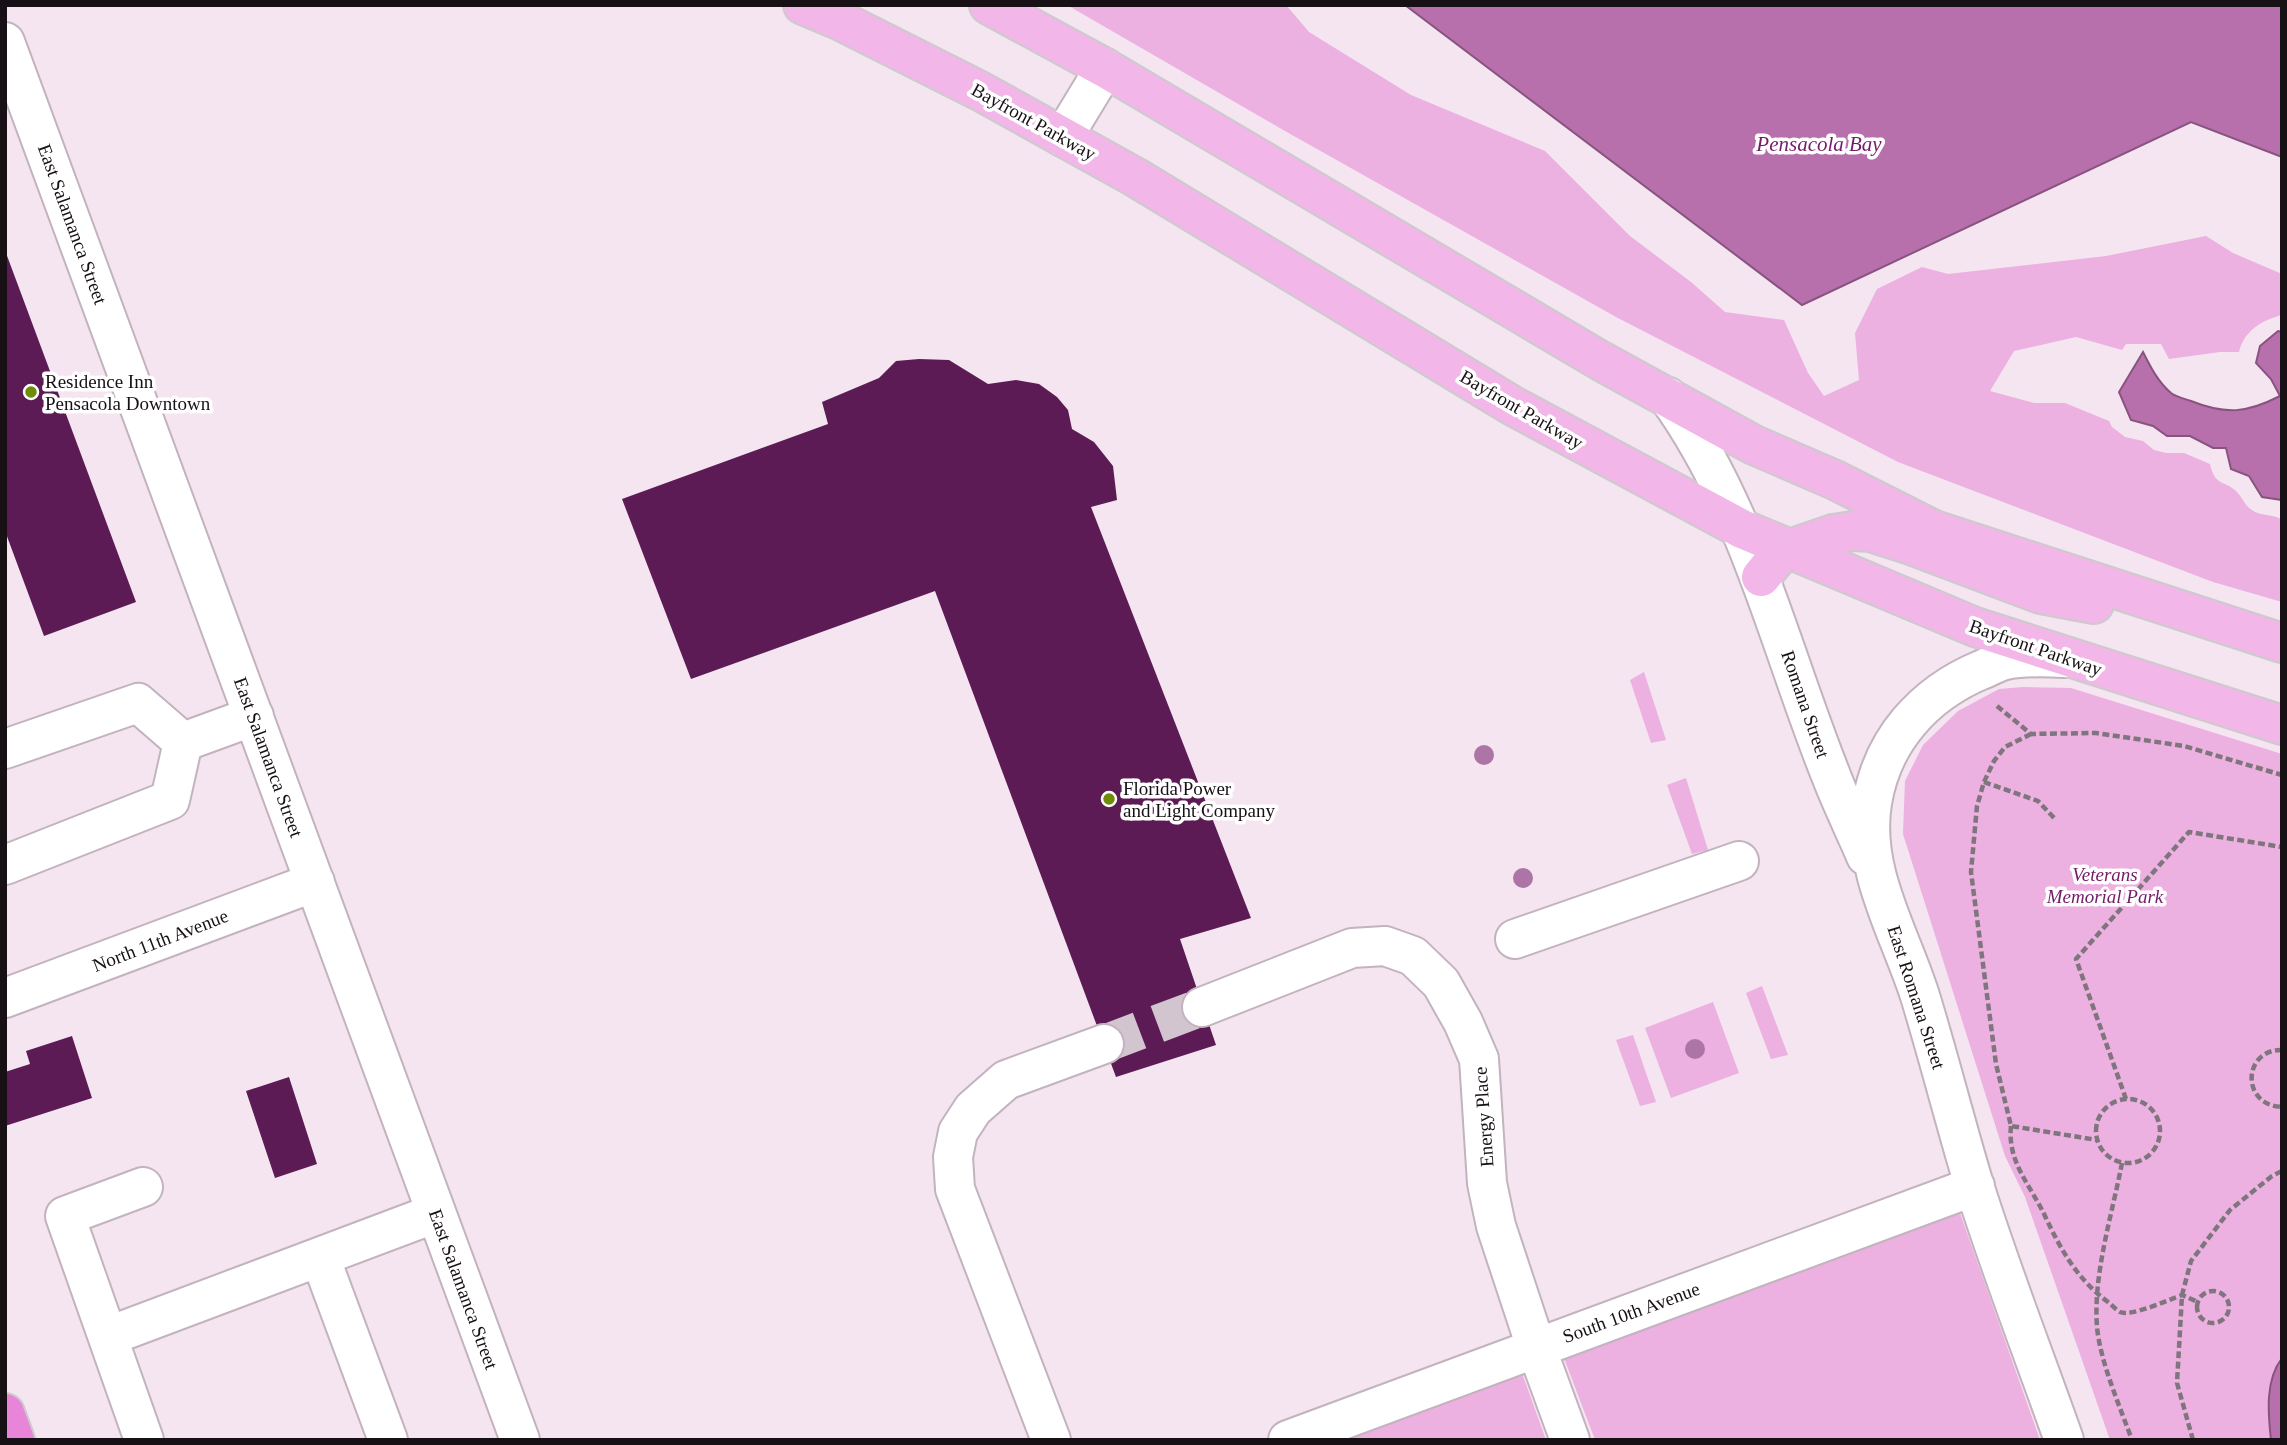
<svg xmlns="http://www.w3.org/2000/svg" width="2287" height="1445" viewBox="0 0 2287 1445" font-family="'Times New Roman',serif">
<rect width="100%" height="100%" fill="#f4e5f1"/>
<path fill="#ecb0e1" d="M 1067,5 L 1286,5 L 1309,32 L 1411,95 L 1545,151 L 1630,236 L 1691,282 L 1725,312 L 1784,320 L 1808,373 L 1824,396 L 1859,380 L 1855,333 L 1877,289 L 1922,267 L 1948,274 L 2106,256 L 2206,236 L 2233,253 L 2282,274 L 2282,315 C 2262,320 2244,331 2239,352 L 2220,352 L 2169,359 L 2161,344 L 2126,344 L 2122,350 L 2076,337 L 2014,351 L 1990,391 L 2034,403 L 2065,403 L 2109,421 L 2112,427 L 2125,437 L 2143,441 L 2154,450 L 2166,453 L 2184,453 L 2210,464 C 2215,487 2225,480 2236,491 C 2244,499 2244,506 2255,512 C 2263,516 2274,514 2282,520 L 2282,602 L 2213,582 L 1898,462 L 1616,317 L 1285,131 Z
M 1644,672 L 1666,740 L 1651,743 L 1630,680 Z
M 2023,687 L 2071,688 L 2282,754 L 2282,1440 L 2110,1440 L 2025,1197 L 2005,1156 L 1903,834 L 1905,781 L 1923,745 L 1958,711 L 1999,689 Z
M 1686,778 L 1708,850 L 1692,854 L 1667,785 Z
M 1762,986 L 1788,1055 L 1771,1059 L 1746,993 Z
M 1713,1002 L 1739,1073 L 1671,1098 L 1645,1028 Z
M 1633,1035 L 1656,1102 L 1640,1106 L 1616,1040 Z
M 1960,1213 L 2040,1440 L 1595,1440 L 1564,1358 Z
M 1522,1373 L 1546,1440 L 1341,1440 Z"/>
<path fill="#b870ac" stroke="#88547f" stroke-width="2" d="M 1405,5 L 2282,5 L 2282,157 L 2191,122 L 1802,305 Z
M 2278,331 L 2282,332 L 2282,500 L 2262,497 L 2249,476 L 2231,469 L 2226,448 L 2213,448 L 2190,436 L 2167,436 L 2153,426 L 2131,420 L 2119,392 L 2143,352 C 2150,366 2158,382 2171,393 C 2176,397 2185,399 2191,401 C 2226,415 2247,413 2280,396 L 2271,379 L 2256,363 L 2260,346 Z
M 2282,1358 L 2282,1440 L 2271,1440 C 2268,1413 2265,1380 2282,1358 Z"/>
<path fill="#5d1b55" d="M 6,253 L 136,602 L 44,636 L 5,531 Z
M 919,359 L 949,360 L 988,384 L 1016,380 L 1039,384 L 1057,397 L 1068,410 L 1072,429 L 1094,442 L 1113,466 L 1117,500 L 1091,507 L 1251,918 L 1180,939 L 1216,1045 L 1116,1077 L 935,591 L 691,679 L 622,499 L 828,424 L 822,402 L 879,378 L 896,361 Z
M 72,1036 L 92,1098 L 5,1126 L 5,1072 L 30,1064 L 26,1051 Z
M 289,1077 L 317,1164 L 275,1178 L 246,1091 Z"/>
<g fill="none" stroke-linecap="round" stroke-linejoin="round">
<path stroke="#d3c5d0" stroke-width="38" stroke-dasharray="38 19" stroke-linecap="butt" d="M 1104,1044 L 1202,1007"/>
<defs>
<path id="minor" d="M 5,42 L 520,1440
M 1063,137 L 1105,68
M 1668,397 C 1750,511 1780,649 1832,778 C 1842,804 1855,830 1866,856
M 2064,658 C 2045,657 2025,656 2006,660 C 1997,662 1989,667 1981,670 C 1924,694 1882,740 1872,803 C 1861,871 1900,933 1920,996 C 1939,1058 1955,1122 1974,1185 C 2001,1271 2034,1355 2064,1440
M 183,742 L 254,716
M 5,749 L 138,703 L 183,742
M 5,865 L 170,800 L 183,742
M 1515,939 L 1739,861
M 5,998 L 315,882
M 1202,1007 L 1352,948 L 1385,946 L 1413,956 L 1441,983 L 1463,1022 L 1479,1059 L 1487,1183 L 1496,1226 L 1536,1347 L 1570,1440
M 143,1187 L 65,1216 L 144,1440
M 320,1257 L 388,1440
M 109,1336 L 436,1213
M 1051,1440 L 955,1189 L 953,1157 L 958,1132 L 973,1109 L 1006,1080 L 1104,1044
M 1288,1440 L 1975,1186"/>
<path id="major" d="M 803,5 L 841,21 L 980,91 L 1135,177 L 1513,406 L 1742,529 L 1975,627 L 2282,725
M 989,5 L 1105,68 L 1601,361 L 1754,445 L 1835,480 L 1934,530 L 2282,643
M 1761,577 L 1779,555 L 1801,545 L 1833,534 L 1853,531 L 1870,532 L 1911,545 L 2041,594 L 2094,604"/>
<path id="highway" d="M 5,1413 L 15,1440"/>
</defs>
<use href="#minor" stroke="#c2b3bf" stroke-width="42"/>
<use href="#major" stroke="#cccbcc" stroke-width="42"/>
<use href="#highway" stroke="#cccbcc" stroke-width="42"/>
<path stroke="#7f757d" stroke-width="4.5" stroke-dasharray="7 3.5" stroke-linecap="butt" d="M 1997,706 L 2031,734 L 2096,733 L 2184,746 L 2282,775
M 2031,734 L 2005,747 L 1994,761 L 1984,782 L 1977,806 L 1971,872 L 1996,1064 L 2011,1126 L 2097,1140
M 1984,782 L 2038,801 L 2056,820
M 2282,1050 C 2243,1049 2240,1105 2282,1107
M 2126,1099 L 2076,959 L 2189,832 L 2282,847
M2096 1131a32 32 0 1 1 64 0a32 32 0 1 1-64 0Z
M 2011,1126 C 2007,1162 2031,1186 2045,1216 C 2061,1250 2077,1279 2108,1302 C 2112,1305 2116,1310 2120,1312 C 2131,1317 2168,1300 2182,1295 L 2198,1302
M 2122,1163 C 2112,1215 2093,1274 2097,1327 C 2100,1361 2120,1407 2132,1440
M2197 1307a16 16 0 1 1 32 0a16 16 0 1 1-32 0Z
M 2193,1440 L 2177,1383 L 2182,1295 L 2191,1261 L 2230,1210 L 2272,1176 L 2282,1171"/>
<use href="#minor" stroke="#fff" stroke-width="38"/>
<use href="#major" stroke="#f2b6e8" stroke-width="38"/>
<use href="#highway" stroke="#e985d9" stroke-width="38"/>
</g>
<g fill="#ad75a6">
<circle cx="1484" cy="755" r="10"/>
<circle cx="1523" cy="878" r="10"/>
<circle cx="1695" cy="1049" r="10"/>
</g>
<g fill="#6f8c08" stroke="#fff" stroke-width="2.5">
<circle cx="31" cy="392" r="7"/>
<circle cx="1109" cy="799" r="7"/>
</g>
<g text-anchor="middle" stroke-width="7" stroke-linejoin="round" paint-order="stroke">
<g font-size="19" fill="#171116" stroke="#fff">
<text transform="translate(1034 121) rotate(29)" y="7">Bayfront Parkway</text>
<text transform="translate(73 224) rotate(70)" y="7">East Salamanca Street</text>
<text transform="translate(1522 409) rotate(30)" y="7">Bayfront Parkway</text>
<text transform="translate(2036 647) rotate(19)" y="7">Bayfront Parkway</text>
<text transform="translate(1806 704) rotate(71)" y="7">Romana Street</text>
<text transform="translate(269 757) rotate(70)" y="7">East Salamanca Street</text>
<text transform="translate(160 940) rotate(-21)" y="7">North 11th Avenue</text>
<text transform="translate(1917 997) rotate(72)" y="7">East Romana Street</text>
<text transform="translate(1483 1117) rotate(-94)" y="7">Energy Place</text>
<text transform="translate(464 1289) rotate(70)" y="7">East Salamanca Street</text>
<text transform="translate(1631 1312) rotate(-20)" y="7">South 10th Avenue</text>
</g>
<g font-size="19" fill="#171116" stroke="#fff" text-anchor="start">
<text x="45" y="388">Residence Inn<tspan x="45" dy="22">Pensacola Downtown</tspan></text>
<text x="1123" y="795">Florida Power<tspan x="1123" dy="22">and Light Company</tspan></text>
</g>
<g font-size="19" font-style="italic" fill="#731a69" stroke="#fff">
<text x="2105" y="881">Veterans<tspan x="2105" dy="22">Memorial Park</tspan></text>
</g>
<g font-size="21" font-style="italic" fill="#741c6a" stroke="#fff">
<text x="1819" y="151">Pensacola Bay</text>
</g>
</g>
<rect width="2287" height="1445" fill="none" stroke="#171116" stroke-width="14"/>
</svg>
